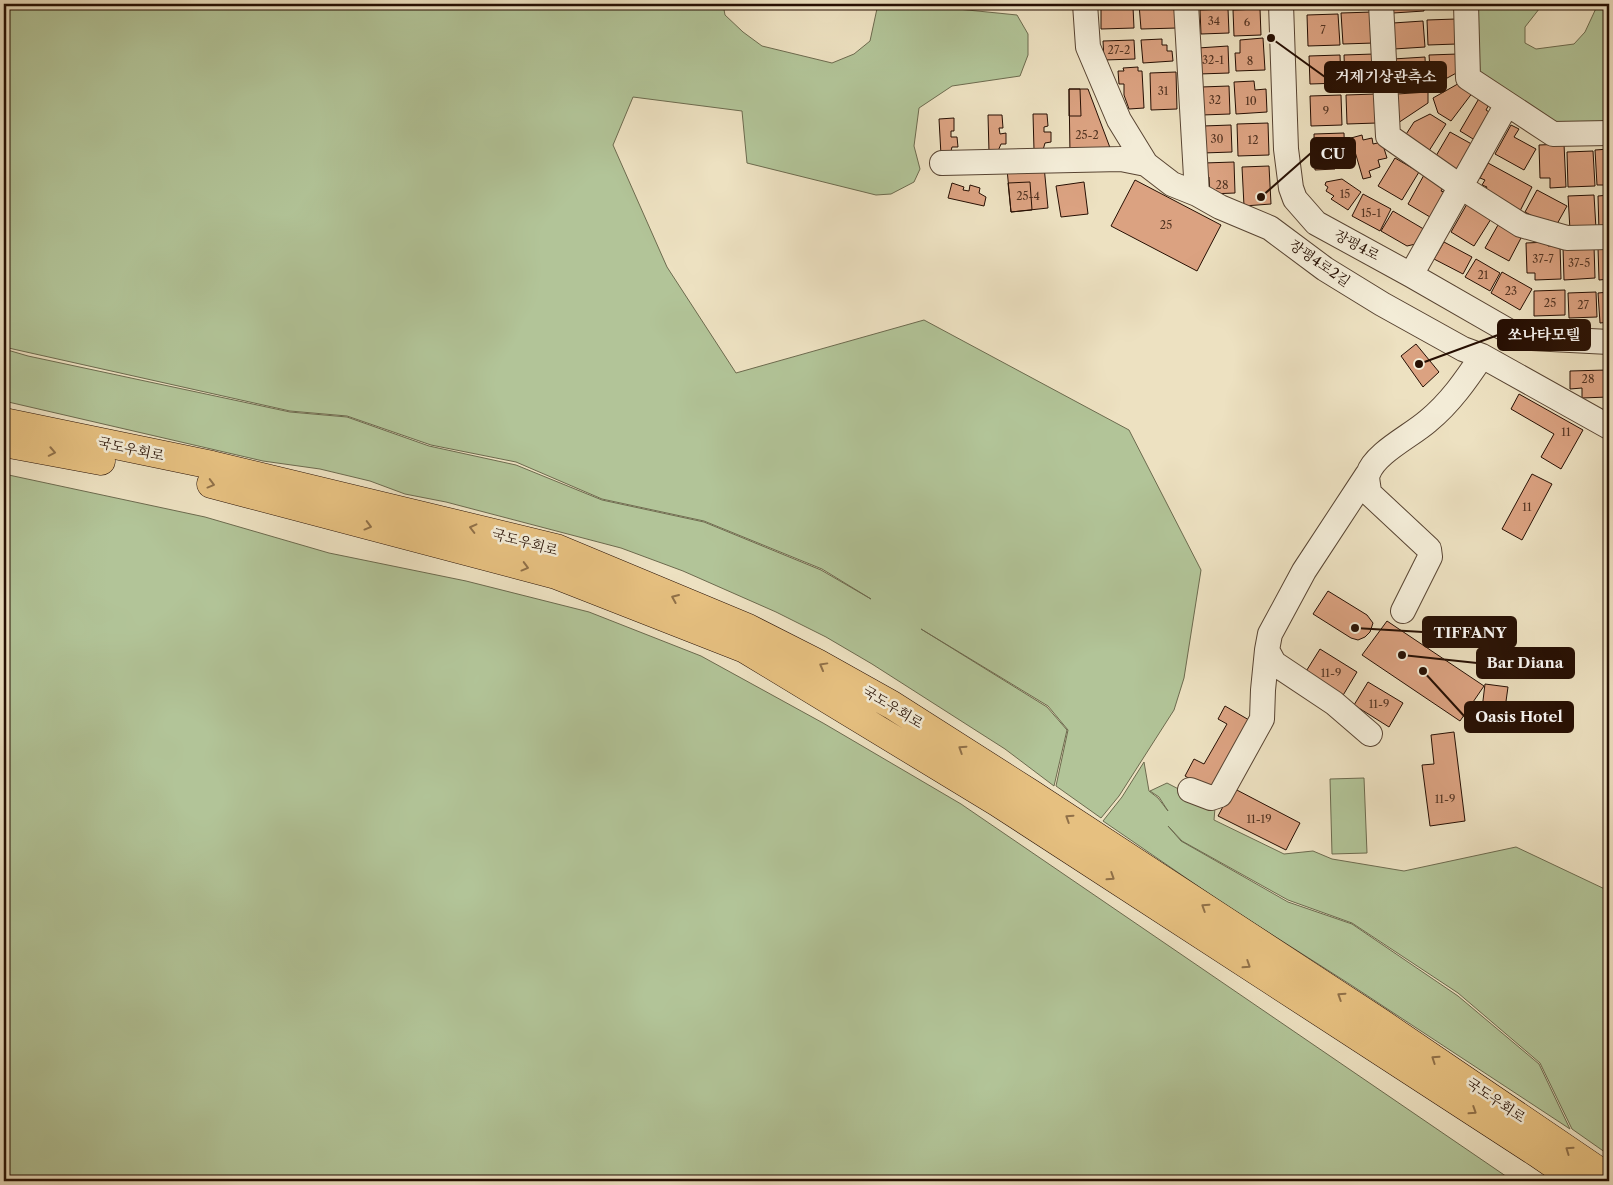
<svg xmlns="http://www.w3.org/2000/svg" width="1613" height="1185" viewBox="0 0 1613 1185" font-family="'Libre Caslon Text','Noto Serif KR',serif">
<rect width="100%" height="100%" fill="#ede1c1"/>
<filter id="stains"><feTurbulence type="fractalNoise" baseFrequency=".004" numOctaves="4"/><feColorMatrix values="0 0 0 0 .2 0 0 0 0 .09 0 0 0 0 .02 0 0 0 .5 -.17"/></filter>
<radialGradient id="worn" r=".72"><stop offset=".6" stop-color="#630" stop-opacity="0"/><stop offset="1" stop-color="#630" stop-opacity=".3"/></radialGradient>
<path fill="#b2c498" stroke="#6c6a4e" d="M 4,4 L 723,4 L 725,15 L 743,32 L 762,46 L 832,63 L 854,54 L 870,41 L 878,4 L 917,4 L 918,5 L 1017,15 L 1028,34 L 1028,55 L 1020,76 L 952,86 L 919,108 L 914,146 L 920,169 L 914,182 L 891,194 L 876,195 L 747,163 L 742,111 L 633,97 L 613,145 L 667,267 L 736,373 L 924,320 L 1129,430 L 1201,570 L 1184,678 L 1174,710 L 1119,796 L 1101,818 L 1056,786 L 1068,730 L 1048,706 L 921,629 L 1047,707 L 1067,730 L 1054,786 L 1005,749 L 872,664 L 826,637 L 776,612 L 683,571 L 621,548 L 446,502 L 405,494 L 370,481 L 320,469 L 263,461 L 4,401 L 4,349 L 28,356 L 290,412 L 347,417 L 429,446 L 516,465 L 602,500 L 704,522 L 821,570 L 871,599 L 822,569 L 704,521 L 602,499 L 516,462 L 431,445 L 347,416 L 290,411 L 4,347 Z
M 1466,4 L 1543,4 L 1525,27 L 1525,43 L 1536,49 L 1574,44 L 1585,32 L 1598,4 L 1609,4 L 1609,133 L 1553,134 L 1468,78 Z
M 4,474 L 205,517 L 329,553 L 466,581 L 589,612 L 701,656 L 823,723 L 961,804 L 1513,1181 L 4,1181 Z
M 1144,762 L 1149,791 L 1158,798 L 1168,811 L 1159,797 L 1150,791 L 1167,783 L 1215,808 L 1214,820 L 1284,854 L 1313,851 L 1332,859 L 1404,871 L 1516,847 L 1609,891 L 1609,1155 L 1572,1129 L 1540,1063 L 1458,993 L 1352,923 L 1288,900 L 1182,841 L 1168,826 L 1181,841 L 1288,902 L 1352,924 L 1458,996 L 1539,1064 L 1570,1129 L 1351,985 L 1224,904 L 1103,821 L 1122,797 Z
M 1364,778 L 1367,853 L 1332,854 L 1330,779 Z"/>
<path fill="#dba281" stroke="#260f03" d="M 1139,4 L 1175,4 L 1177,28 L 1141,29 Z
M 1307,4 L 1336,4 L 1336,5 L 1307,6 Z
M 1393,4 L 1424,4 L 1424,11 L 1393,13 Z
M 1427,4 L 1457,4 L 1458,7 L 1427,9 Z
M 1133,7 L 1134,28 L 1101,29 L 1101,9 Z
M 1228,9 L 1229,33 L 1201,34 L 1200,10 Z
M 1260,9 L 1261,35 L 1234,36 L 1233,10 Z
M 1373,12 L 1374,43 L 1343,44 L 1341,13 Z
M 1338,14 L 1340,45 L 1308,46 L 1307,15 Z
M 1456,19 L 1457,44 L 1428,45 L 1427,20 Z
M 1423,21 L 1425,47 L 1394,49 L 1393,23 Z
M 1263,38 L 1265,70 L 1236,71 L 1235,53 L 1240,53 L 1240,40 Z
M 1162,39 L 1162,45 L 1167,45 L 1167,51 L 1172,51 L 1173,61 L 1143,63 L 1141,40 Z
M 1134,40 L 1135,59 L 1104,60 L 1103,41 Z
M 1228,46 L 1229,73 L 1199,74 L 1198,48 Z
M 1374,54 L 1375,82 L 1345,83 L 1344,55 Z
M 1458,54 L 1460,71 L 1438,83 L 1431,83 L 1429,55 Z
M 1340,55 L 1341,83 L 1310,84 L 1309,56 Z
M 1425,57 L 1426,83 L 1395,85 L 1393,59 Z
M 1138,67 L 1138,71 L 1142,71 L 1144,108 L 1129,109 L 1124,95 L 1124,84 L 1119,84 L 1118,71 L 1124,71 L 1123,68 Z
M 1176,72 L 1177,109 L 1151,110 L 1150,73 Z
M 1254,81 L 1255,90 L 1266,89 L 1267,112 L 1236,114 L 1234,82 Z
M 1463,81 L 1473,92 L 1451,121 L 1438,113 L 1433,98 Z
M 1229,86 L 1230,114 L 1202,115 L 1201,87 Z
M 1069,89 L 1088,89 L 1112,153 L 1070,154 Z
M 1069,89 L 1080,89 L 1081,116 L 1069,116 Z
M 1428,92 L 1428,103 L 1398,123 L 1397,94 Z
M 1376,94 L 1377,123 L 1347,124 L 1346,95 Z
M 1341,95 L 1342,125 L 1311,126 L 1310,96 Z
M 1481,95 L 1491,101 L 1486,110 L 1494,115 L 1478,142 L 1460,131 Z
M 1033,114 L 1047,114 L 1048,126 L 1044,127 L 1044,132 L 1051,132 L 1051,142 L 1045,143 L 1043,150 L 1034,150 Z
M 1430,114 L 1446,124 L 1427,154 L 1403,139 L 1414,122 Z
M 988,115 L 1002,115 L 1003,128 L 999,128 L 1000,134 L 1006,133 L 1006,144 L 1001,144 L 998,151 L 989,152 Z
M 954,118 L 954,131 L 951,131 L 951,137 L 957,137 L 958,147 L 952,147 L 950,155 L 941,155 L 939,119 Z
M 1268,123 L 1269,155 L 1238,156 L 1237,124 Z
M 1231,125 L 1232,152 L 1203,153 L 1203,126 Z
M 1511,125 L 1519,129 L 1514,137 L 1536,149 L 1524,170 L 1495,154 Z
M 1450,132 L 1477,147 L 1454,173 L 1433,161 Z
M 1344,133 L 1345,164 L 1335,164 L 1335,169 L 1315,170 L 1314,134 Z
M 1362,135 L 1363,140 L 1372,138 L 1373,144 L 1382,142 L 1387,158 L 1378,160 L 1380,167 L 1369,171 L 1371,177 L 1363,179 L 1351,138 Z
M 1564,144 L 1566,187 L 1550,188 L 1550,178 L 1540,178 L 1539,145 Z
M 1609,149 L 1609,185 L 1597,185 L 1595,150 Z
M 1593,151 L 1595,186 L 1568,187 L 1567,152 Z
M 1395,158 L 1419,172 L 1402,200 L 1378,186 Z
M 1234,162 L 1235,193 L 1210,194 L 1209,177 L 1204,177 L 1204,163 Z
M 1488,163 L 1532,187 L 1520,211 L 1484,192 L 1487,187 L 1482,185 L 1485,180 L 1480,178 Z
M 1044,166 L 1048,208 L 1011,212 L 1007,169 Z
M 1269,166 L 1271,204 L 1244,206 L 1242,167 Z
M 1424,175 L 1444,186 L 1441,191 L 1444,192 L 1430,217 L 1408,204 Z
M 1342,179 L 1361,192 L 1348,210 L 1331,199 L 1334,196 L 1326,191 L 1328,187 L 1325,185 L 1326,182 Z
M 1135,180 L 1221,225 L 1197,271 L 1111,226 Z
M 1030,182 L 1032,210 L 1011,212 L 1008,183 Z
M 1084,182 L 1088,214 L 1061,217 L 1056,186 Z
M 952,183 L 964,187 L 963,190 L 969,191 L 970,185 L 980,188 L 979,193 L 986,197 L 984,206 L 948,198 Z
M 1537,190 L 1567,206 L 1557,224 L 1548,220 L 1546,223 L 1525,212 Z
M 1363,194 L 1391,209 L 1380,231 L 1352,216 Z
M 1594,195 L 1596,229 L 1570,230 L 1568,196 Z
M 1609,195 L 1609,231 L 1599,231 L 1598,196 Z
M 1467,204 L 1491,219 L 1474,246 L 1451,232 Z
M 1393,211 L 1427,231 L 1420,243 L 1407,246 L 1381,231 Z
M 1498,225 L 1521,238 L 1509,261 L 1485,248 Z
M 1444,242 L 1472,257 L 1463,274 L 1434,259 Z
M 1548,242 L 1548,246 L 1560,245 L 1561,279 L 1535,280 L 1535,273 L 1527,273 L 1526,243 Z
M 1594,246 L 1595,278 L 1564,280 L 1563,247 Z
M 1609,247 L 1609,279 L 1599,280 L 1598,248 Z
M 1476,259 L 1500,273 L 1490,291 L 1465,277 Z
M 1502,272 L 1532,289 L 1520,310 L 1491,293 Z
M 1565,290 L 1565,315 L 1534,316 L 1534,291 Z
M 1596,292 L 1597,317 L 1569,318 L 1568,293 Z
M 1609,292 L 1609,322 L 1600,323 L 1598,293 Z
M 1416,344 L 1439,372 L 1423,387 L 1401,356 Z
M 1607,370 L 1608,397 L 1582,398 L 1582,388 L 1570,389 L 1570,371 Z
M 1519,394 L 1583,430 L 1561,469 L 1541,457 L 1554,434 L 1511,409 Z
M 1532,474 L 1552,484 L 1522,540 L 1502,529 Z
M 1328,591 L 1367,615 L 1373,623 L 1370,632 L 1365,637 L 1358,640 L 1351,638 L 1313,614 Z
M 1387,621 L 1484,686 L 1460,721 L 1362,655 Z
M 1320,649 L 1357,672 L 1342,697 L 1305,673 Z
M 1368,682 L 1403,703 L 1389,727 L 1354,705 Z
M 1485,684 L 1508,687 L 1502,730 L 1489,729 L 1491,719 L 1481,717 Z
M 1225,706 L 1249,720 L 1210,790 L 1185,776 L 1194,759 L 1204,764 L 1227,724 L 1218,719 Z
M 1454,732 L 1465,821 L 1430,826 L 1422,765 L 1434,764 L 1431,735 Z
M 1233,788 L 1300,823 L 1286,850 L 1218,816 Z"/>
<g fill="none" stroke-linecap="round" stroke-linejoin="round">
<defs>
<path id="minor" d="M 1085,4 L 1088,47 L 1119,120 L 1146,164 L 1172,184 L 1197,194
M 1186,4 L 1197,194 L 1220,207 L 1270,228 L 1325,269 L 1382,304 L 1463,349 L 1482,356 L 1609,427
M 1281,4 L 1286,149 L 1291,188 L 1295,199 L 1316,223 L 1411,275 L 1512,333 L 1532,338 L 1609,342
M 1381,4 L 1388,136 L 1461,187 L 1521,225 L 1567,238 L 1609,237
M 1466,4 L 1468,78 L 1553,134 L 1609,133
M 942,163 L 1121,159 L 1146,164
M 1411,275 L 1507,104
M 1367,475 L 1304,571 L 1270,634 L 1267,650 L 1274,663 L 1334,703 L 1370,734
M 1403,611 L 1430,557 L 1429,549 L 1369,493 C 1369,487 1366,479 1368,474 C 1375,453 1411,436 1428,421 C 1450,403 1466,380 1482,356
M 1190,790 L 1211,798 L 1220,795 L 1262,719 L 1263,690 L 1267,650"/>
<path id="highway" d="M 4,422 L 212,465 L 556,548 L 748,628 L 817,663 L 892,705 L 1030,793 L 1381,1023 L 1609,1178
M 4,443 L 101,461
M 211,484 L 556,575 L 745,649 L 997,802 L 1537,1153 L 1578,1181"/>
</defs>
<use href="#minor" stroke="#584432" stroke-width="26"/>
<use href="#highway" stroke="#260f03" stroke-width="29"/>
<use href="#minor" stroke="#f3ecd7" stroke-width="24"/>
<use href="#highway" stroke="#e6c080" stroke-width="28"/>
</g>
<defs><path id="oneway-chevron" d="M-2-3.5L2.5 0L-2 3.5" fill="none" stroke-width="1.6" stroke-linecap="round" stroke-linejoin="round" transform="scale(1.25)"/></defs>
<g stroke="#907048">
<use href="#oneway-chevron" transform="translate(52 452) rotate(11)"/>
<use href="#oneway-chevron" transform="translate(211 484) rotate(15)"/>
<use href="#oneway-chevron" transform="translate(368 526) rotate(15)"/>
<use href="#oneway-chevron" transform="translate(473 528) rotate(-166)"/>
<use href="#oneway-chevron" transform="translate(525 567) rotate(15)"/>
<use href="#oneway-chevron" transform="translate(675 598) rotate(-157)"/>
<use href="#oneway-chevron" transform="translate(823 666) rotate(-151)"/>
<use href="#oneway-chevron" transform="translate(962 749) rotate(-147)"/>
<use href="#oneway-chevron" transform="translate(1069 818) rotate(-147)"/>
<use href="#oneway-chevron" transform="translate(1111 877) rotate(33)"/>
<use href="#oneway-chevron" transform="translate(1205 907) rotate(-147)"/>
<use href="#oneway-chevron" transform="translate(1247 965) rotate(33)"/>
<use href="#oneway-chevron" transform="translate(1341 996) rotate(-147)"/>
<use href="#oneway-chevron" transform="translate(1435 1059) rotate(-146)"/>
<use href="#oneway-chevron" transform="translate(1473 1111) rotate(33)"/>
<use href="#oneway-chevron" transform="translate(1569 1150) rotate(-145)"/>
</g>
<g text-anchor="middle" stroke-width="5" stroke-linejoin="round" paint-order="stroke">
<g font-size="11" fill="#533422">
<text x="1214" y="25">34</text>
<text x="1247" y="26">6</text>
<text x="1323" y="34">7</text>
<text x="1119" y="54">27-2</text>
<text x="1213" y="64">32-1</text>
<text x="1250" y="65">8</text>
<text x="1163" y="95">31</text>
<text x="1215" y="104">32</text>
<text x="1251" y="105">10</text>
<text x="1326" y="115">9</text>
<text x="1087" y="139">25-2</text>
<text x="1217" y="143">30</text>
<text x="1253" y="144">12</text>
<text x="1222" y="189">28</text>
<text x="1345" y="198">15</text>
<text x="1028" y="200">25-4</text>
<text x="1371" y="217">15-1</text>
<text x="1166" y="229">25</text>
<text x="1543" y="263">37-7</text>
<text x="1579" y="267">37-5</text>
<text x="1483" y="279">21</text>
<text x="1511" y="295">23</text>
<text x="1550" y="307">25</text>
<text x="1583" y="309">27</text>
<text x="1588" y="383">28</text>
<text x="1566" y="436">11</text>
<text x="1527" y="511">11</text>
<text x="1331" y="677">11-9</text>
<text x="1379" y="708">11-9</text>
<text x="1445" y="803">11-9</text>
<text x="1259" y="823">11-19</text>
</g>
<g font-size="14" fill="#260f03" stroke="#f3ecd7">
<text transform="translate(1357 245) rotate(28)" y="5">장평4로</text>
<text transform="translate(1320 263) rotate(35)" y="5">장평4로2길</text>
<text transform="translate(131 449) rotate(12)" y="5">국도우회로</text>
<text transform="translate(525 542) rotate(15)" y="5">국도우회로</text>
<text transform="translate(893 707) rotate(31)" y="5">국도우회로</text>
<text transform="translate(1496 1100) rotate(34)" y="5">국도우회로</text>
</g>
</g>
<path fill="none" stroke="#260f03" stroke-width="2" d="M1271 38L1325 77M1261 197L1311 153M1419 364L1498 335M1355 628L1423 632M1402 655L1477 663M1423 671L1465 717"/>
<g fill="#260f03" stroke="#f3ecd7" stroke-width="2">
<circle cx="1271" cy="38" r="5"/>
<circle cx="1261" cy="197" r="5"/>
<circle cx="1419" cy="364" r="5"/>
<circle cx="1355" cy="628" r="5"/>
<circle cx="1402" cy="655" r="5"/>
<circle cx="1423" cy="671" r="5"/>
</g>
<g fill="#260f03" stroke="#260f03" stroke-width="2">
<rect x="1325" y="62" width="121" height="30" rx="5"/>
<rect x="1311" y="138" width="44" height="30" rx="5"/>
<rect x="1498" y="320" width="92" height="30" rx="5"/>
<rect x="1423" y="617" width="93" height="30" rx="5"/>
<rect x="1477" y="648" width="97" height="30" rx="5"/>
<rect x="1465" y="702" width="108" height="30" rx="5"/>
</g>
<g font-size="15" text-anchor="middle" font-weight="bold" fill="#fff">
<text x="1386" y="82">거제기상관측소</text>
<text x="1333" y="159">CU</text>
<text x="1544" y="340">쏘나타모텔</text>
<text x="1470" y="638">TIFFANY</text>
<text x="1525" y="668">Bar Diana</text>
<text x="1519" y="722">Oasis Hotel</text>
</g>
<rect width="1613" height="1185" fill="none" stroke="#ede1c1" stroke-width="20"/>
<rect x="5" y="5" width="1603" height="1175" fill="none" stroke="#260f03" stroke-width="2.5"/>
<rect x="10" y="10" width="1593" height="1165" fill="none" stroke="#260f03"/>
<rect width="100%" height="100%" filter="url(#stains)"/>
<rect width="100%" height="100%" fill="url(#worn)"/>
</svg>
